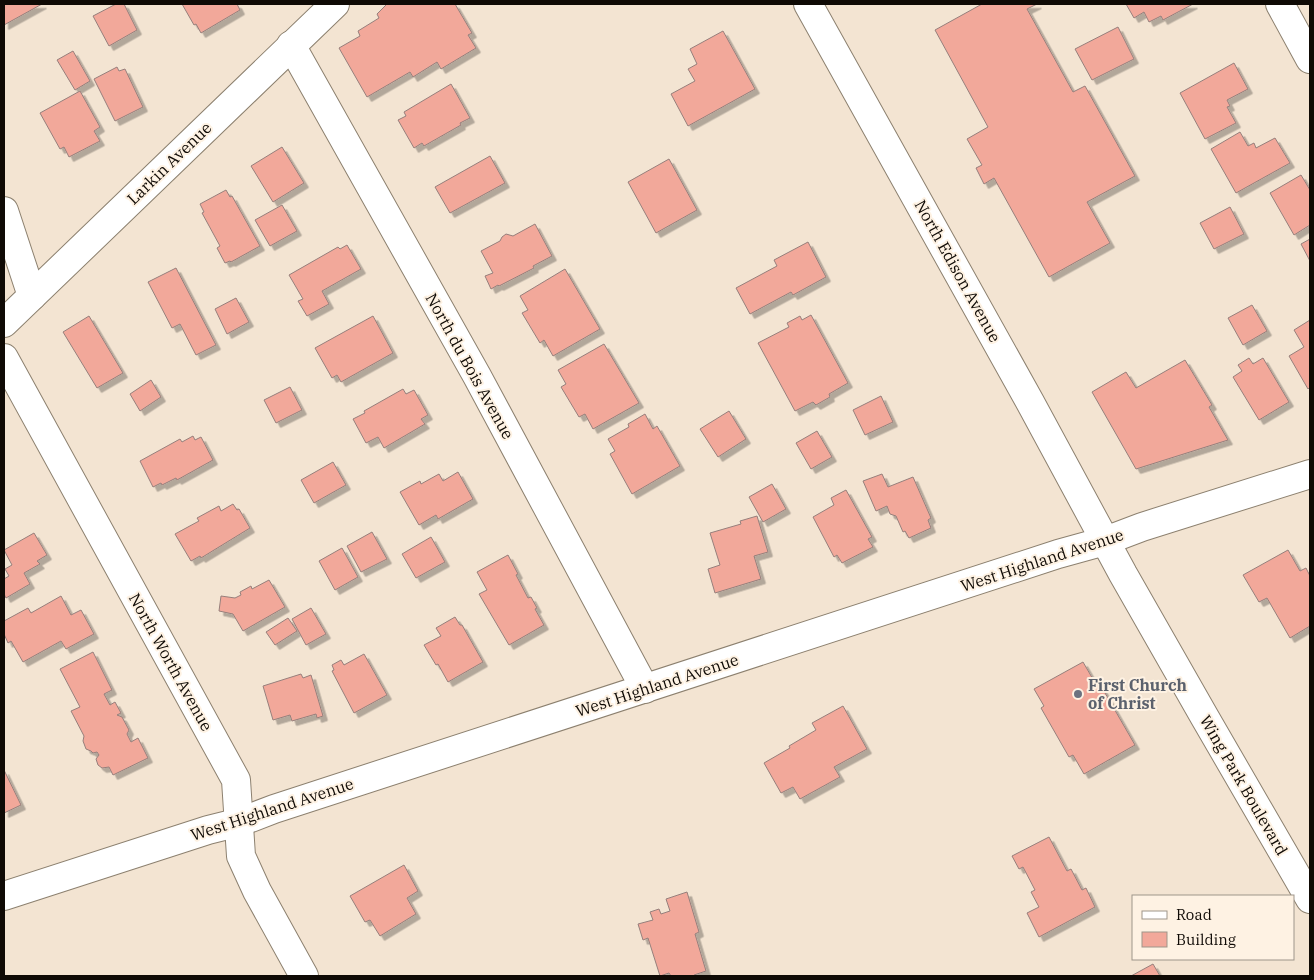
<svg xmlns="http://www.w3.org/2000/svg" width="1314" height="980" viewBox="0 0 1314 980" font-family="'IBM Plex Serif',serif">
<defs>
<filter id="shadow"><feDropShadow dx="4.5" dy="4.5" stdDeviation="0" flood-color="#0004"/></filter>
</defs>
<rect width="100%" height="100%" fill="#f3e4d2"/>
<path fill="#f2a89a" stroke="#967f7b" filter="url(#shadow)" d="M 4,4 L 42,4 L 4,25 Z
M 116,4 L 124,4 L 137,30 L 109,46 L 93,16 Z
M 182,4 L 237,4 L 240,10 L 201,33 L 196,24 L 194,25 Z
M 387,4 L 455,4 L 472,33 L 468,35 L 476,48 L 441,69 L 437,62 L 413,77 L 410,72 L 367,97 L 339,48 L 360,36 L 358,31 L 379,18 L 377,14 Z
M 982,4 L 1037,4 L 1027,9 L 1073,92 L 1085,86 L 1135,176 L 1087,202 L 1110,243 L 1049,277 L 994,178 L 984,184 L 976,168 L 982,165 L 967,139 L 988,127 L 935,30 Z
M 1126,4 L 1193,4 L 1163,20 L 1161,16 L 1149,22 L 1144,12 L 1134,18 Z
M 1118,27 L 1134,59 L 1092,80 L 1075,49 Z
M 723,31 L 755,89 L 688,126 L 671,94 L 695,81 L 688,69 L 697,64 L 690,49 Z
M 73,51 L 90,81 L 75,90 L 57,60 Z
M 1234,63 L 1248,89 L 1227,100 L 1230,106 L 1227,107 L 1236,123 L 1205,139 L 1180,93 Z
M 117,67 L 119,71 L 125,69 L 143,107 L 115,121 L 94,79 Z
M 451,84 L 470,118 L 460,123 L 461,125 L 424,146 L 422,143 L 414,148 L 398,120 L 406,116 L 404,112 Z
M 80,91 L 100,127 L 94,131 L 100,141 L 69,157 L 64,147 L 60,149 L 40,113 Z
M 1240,132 L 1248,146 L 1254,143 L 1256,148 L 1275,138 L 1290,163 L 1236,193 L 1211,149 Z
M 282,147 L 304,183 L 273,202 L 251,166 Z
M 490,156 L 505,183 L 450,213 L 435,187 Z
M 669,159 L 697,210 L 656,233 L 628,182 Z
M 1301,175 L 1310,190 L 1310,225 L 1294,235 L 1270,193 Z
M 226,190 L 230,197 L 232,196 L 260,246 L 231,262 L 230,261 L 225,263 L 217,248 L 220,246 L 202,213 L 204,212 L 200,204 Z
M 282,205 L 297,231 L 270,246 L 255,220 Z
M 1230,207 L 1244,234 L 1214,249 L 1200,223 Z
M 535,224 L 552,256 L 533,266 L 534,268 L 499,286 L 498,285 L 491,289 L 485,276 L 493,273 L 481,251 L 500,241 L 502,237 L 506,234 L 513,236 Z
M 1310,239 L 1310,261 L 1301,244 Z
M 808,242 L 826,277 L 793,295 L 791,292 L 750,314 L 736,288 L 777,266 L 774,260 Z
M 347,245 L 361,269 L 322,291 L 329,304 L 307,316 L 298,301 L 303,299 L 289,275 L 338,247 L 340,249 Z
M 176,268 L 216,345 L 196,355 L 180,324 L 172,328 L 148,282 Z
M 565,269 L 600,329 L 553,356 L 544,340 L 540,343 L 522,313 L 528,310 L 520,296 Z
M 236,298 L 249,322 L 227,334 L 215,309 Z
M 1252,305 L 1267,331 L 1243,345 L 1228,318 Z
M 811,315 L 848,383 L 829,394 L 830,397 L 816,405 L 813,402 L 795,411 L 758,343 L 789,327 L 787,323 L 800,316 L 802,320 Z
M 89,316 L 123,373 L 97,388 L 63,332 Z
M 373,316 L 393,353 L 341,382 L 337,375 L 332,378 L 315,348 Z
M 1310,320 L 1310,387 L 1308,389 L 1289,356 L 1304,347 L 1294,330 Z
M 604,344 L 639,403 L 593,429 L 585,414 L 579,417 L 561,387 L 566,384 L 558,370 Z
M 1249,358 L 1253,364 L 1263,358 L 1289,402 L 1259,420 L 1233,377 L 1242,371 L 1238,365 Z
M 1185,360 L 1212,405 L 1209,407 L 1228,440 L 1136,469 L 1092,392 L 1126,372 L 1136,388 Z
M 151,380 L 161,397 L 140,411 L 130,394 Z
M 290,387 L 302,410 L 276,423 L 264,400 Z
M 403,389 L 406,394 L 414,390 L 428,415 L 421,419 L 425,424 L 384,448 L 378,437 L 366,443 L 353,419 L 365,413 L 364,411 Z
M 881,396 L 893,422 L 865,435 L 853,410 Z
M 729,411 L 746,439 L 718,457 L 700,429 Z
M 645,414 L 653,429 L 657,426 L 680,466 L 632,494 L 610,454 L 615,451 L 608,439 L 629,427 L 628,424 Z
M 817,431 L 832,457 L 811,469 L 796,443 Z
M 193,436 L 195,440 L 201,437 L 213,460 L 177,480 L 176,478 L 162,485 L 161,483 L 153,487 L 140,461 L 180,439 L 182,442 Z
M 333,462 L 346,485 L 314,503 L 301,480 Z
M 458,472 L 473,499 L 438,519 L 436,515 L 419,525 L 400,492 L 420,481 L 421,484 L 439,474 L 443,481 Z
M 882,474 L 888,487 L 913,477 L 931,518 L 928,520 L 931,528 L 909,538 L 905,531 L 903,532 L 896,516 L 890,514 L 887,506 L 876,511 L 863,481 Z
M 772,484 L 786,509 L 763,522 L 749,497 Z
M 846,490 L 872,537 L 868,539 L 873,547 L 842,563 L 837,555 L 834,557 L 813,517 L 834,505 L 831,498 Z
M 233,504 L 237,510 L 239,509 L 250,528 L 201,558 L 200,556 L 191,561 L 175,534 L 199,521 L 197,518 L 219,506 L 221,511 Z
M 757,516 L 768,552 L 754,556 L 761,579 L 715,593 L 708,569 L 720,565 L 710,533 L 741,524 L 740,521 Z
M 372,532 L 387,559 L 361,572 L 347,546 Z
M 34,533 L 47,555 L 37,561 L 40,564 L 24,573 L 30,584 L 6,598 L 4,594 L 4,579 L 9,576 L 5,569 L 12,565 L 4,550 Z
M 431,537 L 445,562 L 416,578 L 402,554 Z
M 342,548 L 358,577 L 335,590 L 319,561 Z
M 1288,550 L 1300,571 L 1306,568 L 1310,576 L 1310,626 L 1290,638 L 1267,598 L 1259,602 L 1243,575 Z
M 508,555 L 518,574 L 516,575 L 528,598 L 531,597 L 537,608 L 535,609 L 544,625 L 509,645 L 479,594 L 487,590 L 477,572 Z
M 269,580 L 285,607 L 243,631 L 233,614 L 219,611 L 221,596 L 235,598 L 241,595 L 240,592 L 251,586 L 252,589 Z
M 61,596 L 71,615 L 81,610 L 94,634 L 66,649 L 61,641 L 23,662 L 11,641 L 8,643 L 4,634 L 4,621 L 28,608 L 31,613 Z
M 311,608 L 326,634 L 306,645 L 292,619 Z
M 455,617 L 460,625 L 462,625 L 483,662 L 448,682 L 438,664 L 436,665 L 424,645 L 441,636 L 436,628 Z
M 288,618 L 297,631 L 275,645 L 266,632 Z
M 93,652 L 112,690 L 104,694 L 110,705 L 115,702 L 121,713 L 117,715 L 122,717 L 129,730 L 127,734 L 131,742 L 138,738 L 148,758 L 113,775 L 109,767 L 102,768 L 98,765 L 96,759 L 99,755 L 97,752 L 93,753 L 91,751 L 86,749 L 83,741 L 84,736 L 71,711 L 80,707 L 60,669 Z
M 364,654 L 387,695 L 354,713 L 332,671 L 334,670 L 332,665 L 341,660 L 344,665 Z
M 1083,662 L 1094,681 L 1097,679 L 1135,745 L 1084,774 L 1073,755 L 1069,757 L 1041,708 L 1044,706 L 1034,689 Z
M 301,674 L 303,678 L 311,675 L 323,716 L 317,718 L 316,714 L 292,721 L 290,715 L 273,720 L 263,686 Z
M 843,706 L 867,749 L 834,767 L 840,777 L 800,799 L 793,787 L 781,793 L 764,763 L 790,748 L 789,746 L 816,730 L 812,723 Z
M 4,770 L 21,805 L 4,813 Z
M 1049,837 L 1067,871 L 1071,869 L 1082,890 L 1086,888 L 1095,907 L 1039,937 L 1027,913 L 1039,907 L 1031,892 L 1035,890 L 1023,867 L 1019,869 L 1012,856 Z
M 404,865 L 418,891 L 407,898 L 416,914 L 380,936 L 370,920 L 365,922 L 350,896 Z
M 687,892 L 699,932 L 695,934 L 706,971 L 694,975 L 695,976 L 671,976 L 669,973 L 660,976 L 648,938 L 643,940 L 638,924 L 653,920 L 650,912 L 659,909 L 661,914 L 670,911 L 666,899 Z
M 1153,964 L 1160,976 L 1131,976 Z"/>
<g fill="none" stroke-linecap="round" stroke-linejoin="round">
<defs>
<path id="minor" d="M 808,4 L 1030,402 L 1123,574 L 1204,716 L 1310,899
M 1280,4 L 1310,59
M 291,45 L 477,376 L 645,689
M 4,211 L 32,296
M 4,358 L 236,780 L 241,856 L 257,891 L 304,976"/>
<path id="secondary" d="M 4,323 L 335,4
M 4,896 L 208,830 L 240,822 L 274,809 L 1058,554 L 1105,541 L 1142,527 L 1310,474"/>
</defs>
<use href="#minor" stroke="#8c806f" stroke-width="30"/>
<use href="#secondary" stroke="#8c806f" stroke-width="30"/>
<use href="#minor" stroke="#fff" stroke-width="28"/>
<use href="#secondary" stroke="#fff" stroke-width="28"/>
</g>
<circle fill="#6b7280" stroke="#fef2e3" stroke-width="2" cx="1078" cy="694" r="5"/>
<g text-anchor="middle" stroke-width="4" stroke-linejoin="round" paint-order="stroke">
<g font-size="16" fill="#0f0a05" stroke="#fef2e3">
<text transform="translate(169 163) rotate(-44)" y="6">Larkin Avenue</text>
<text transform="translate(958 271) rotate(61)" y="6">North Edison Avenue</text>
<text transform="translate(470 366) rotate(61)" y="6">North du Bois Avenue</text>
<text transform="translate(1042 560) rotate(-18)" y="6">West Highland Avenue</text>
<text transform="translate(171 662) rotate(61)" y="6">North Worth Avenue</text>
<text transform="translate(657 685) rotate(-18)" y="6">West Highland Avenue</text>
<text transform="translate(1244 785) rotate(60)" y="6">Wing Park Boulevard</text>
<text transform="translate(272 809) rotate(-18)" y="6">West Highland Avenue</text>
</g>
<g font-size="16" font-weight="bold" fill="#5b616d" stroke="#fef2e3" text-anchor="start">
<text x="1088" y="691">First Church<tspan x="1088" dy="18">of Christ</tspan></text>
</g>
</g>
<rect width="1314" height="980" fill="none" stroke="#0f0a05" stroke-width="10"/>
<rect x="1132" y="895" width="162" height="65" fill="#fef2e3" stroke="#9e958a"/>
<rect x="1142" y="911" width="25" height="8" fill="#ffffff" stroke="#9e958a"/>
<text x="1176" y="920" font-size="15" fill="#0f0a05">Road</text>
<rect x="1142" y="932" width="25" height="15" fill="#f2a89a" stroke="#9e958a"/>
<text x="1176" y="945" font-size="15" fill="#0f0a05">Building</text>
</svg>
